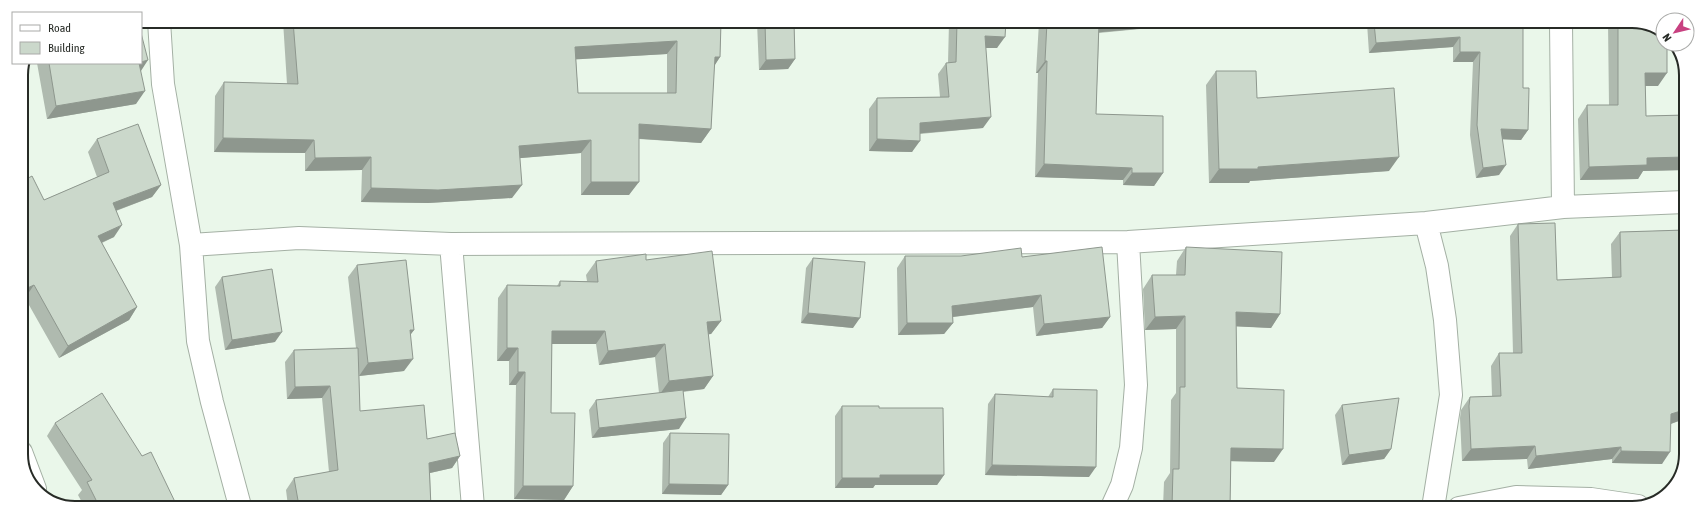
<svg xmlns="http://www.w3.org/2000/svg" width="1707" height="529" viewBox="0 0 1707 529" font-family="'Asap Condensed',sans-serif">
<rect width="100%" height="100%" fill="#eaf7ea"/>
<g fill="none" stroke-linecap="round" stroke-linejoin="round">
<defs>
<path id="street" d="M 159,21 L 163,84 L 191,245 L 198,341 L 212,402 L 240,506
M 1561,23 L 1563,207
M 1426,223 L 1437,266 L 1445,320 L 1451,395 L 1433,508
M 451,244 L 473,507
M 191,245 L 299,238 L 451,244 L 1128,242 L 1426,223 L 1563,207 L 1685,202
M 21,452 L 35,489
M 1112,507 L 1122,485 L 1131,448 L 1136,385 L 1128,242
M 1459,508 L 1516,497 L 1591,499 L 1638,506"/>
</defs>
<use href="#street" stroke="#a4b0a4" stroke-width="24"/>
<use href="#street" stroke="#fff" stroke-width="22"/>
</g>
<path fill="#afbaaf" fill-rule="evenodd" d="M 283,21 L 721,22 L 720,57 L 714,66 L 711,129 L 701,143 L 639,139 L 629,195 L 581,195 L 581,153 L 520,158 L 512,198 L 428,203 L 361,202 L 362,170 L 305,171 L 305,153 L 214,152 L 215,96 L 224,82 L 287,84 ZM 667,54 L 667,93 L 578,93 L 576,59 Z
M 757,22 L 856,22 L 855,24 L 794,24 L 795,59 L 788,69 L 759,70 Z
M 949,22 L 1006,22 L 997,48 L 986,48 L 983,128 L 920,134 L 912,152 L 869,151 L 869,109 L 877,98 L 940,97 L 938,74 L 946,63 L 948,63 Z
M 1039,22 L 1173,22 L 1171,26 L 1099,33 L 1096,114 L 1163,173 L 1154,186 L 1123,185 L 1123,180 L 1035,177 L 1038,73 L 1036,73 Z
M 1367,23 L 1523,23 L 1523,88 L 1528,130 L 1521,140 L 1503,139 L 1499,175 L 1476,178 L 1470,135 L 1473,62 L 1453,62 L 1453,47 L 1369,53 Z
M 1608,23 L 1646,23 L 1658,86 L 1645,86 L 1646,116 L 1686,115 L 1685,170 L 1643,171 L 1638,179 L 1580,180 L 1578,119 L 1587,105 L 1609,105 Z
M 37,63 L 141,63 L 136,104 L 47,119 Z
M 1216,71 L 1257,98 L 1389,171 L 1250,181 L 1249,183 L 1209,183 L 1206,85 Z
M 97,139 L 161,185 L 152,197 L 116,211 L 114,237 L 102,243 L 137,307 L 129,320 L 59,358 L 25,298 L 21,300 L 21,182 L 44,200 L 97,177 L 88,152 Z
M 1518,224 L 1557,280 L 1612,278 L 1611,244 L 1620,232 L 1685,230 L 1684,419 L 1671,424 L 1662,464 L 1612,463 L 1612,459 L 1528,469 L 1527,459 L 1462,461 L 1460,418 L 1461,410 L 1470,397 L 1492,396 L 1491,366 L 1499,353 L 1513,353 L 1510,236 Z
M 1186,247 L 1280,314 L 1271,328 L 1236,326 L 1237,388 L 1274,462 L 1231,461 L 1230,508 L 1163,507 L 1164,482 L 1170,473 L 1171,400 L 1176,393 L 1176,329 L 1145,330 L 1143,289 L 1152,275 L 1176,275 L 1177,261 Z
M 905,256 L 1022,257 L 1110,317 L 1102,328 L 1036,336 L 1033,307 L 953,317 L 953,323 L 944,334 L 898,335 L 897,268 Z
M 813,258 L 853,328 L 801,323 L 806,268 Z
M 646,260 L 721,321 L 711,334 L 708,334 L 713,376 L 704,389 L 683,392 L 679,429 L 592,438 L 589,410 L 596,400 L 659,393 L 655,357 L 599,365 L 596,344 L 552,344 L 551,413 L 573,486 L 564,500 L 514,499 L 516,385 L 509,385 L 509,361 L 497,361 L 498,298 L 507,285 L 557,286 L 560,281 L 587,281 L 586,275 L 596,261 Z
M 357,265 L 414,330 L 410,335 L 404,371 L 359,376 L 359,371 L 360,411 L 427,439 L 460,456 L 452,468 L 430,473 L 431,507 L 288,506 L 286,490 L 294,478 L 329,472 L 322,398 L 287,399 L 285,362 L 294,350 L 356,348 L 348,277 Z
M 222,277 L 275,342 L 225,350 L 215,287 Z
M 1053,389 L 1089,477 L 985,475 L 988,404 L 995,394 L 1048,397 Z
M 1342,405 L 1391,449 L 1384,459 L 1342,465 L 1335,415 Z
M 842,406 L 879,408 L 944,475 L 937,485 L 875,485 L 873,488 L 835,488 L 835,416 Z
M 55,423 L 142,456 L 177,506 L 84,506 L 78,495 L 82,490 L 47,436 Z
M 670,433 L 728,485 L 721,495 L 662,494 L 663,443 Z"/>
<path fill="#8e978e" d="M 788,22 L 856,22 L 855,24 L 787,24 Z
M 1099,22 L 1173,22 L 1171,26 L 1091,33 Z
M 985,36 L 1005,37 L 997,48 L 977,48 Z
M 1460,37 L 1453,47 L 1369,53 L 1376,43 Z
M 677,41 L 667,54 L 566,60 L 575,47 Z
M 1460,52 L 1480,52 L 1473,62 L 1453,62 Z
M 715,57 L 720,57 L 711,71 Z
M 795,59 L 788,69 L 759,70 L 766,60 Z
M 148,60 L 139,74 L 138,63 L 141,63 L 141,62 Z
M 1045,61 L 1047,61 L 1038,73 L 1036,73 Z
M 1645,73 L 1667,73 L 1658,86 L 1636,86 Z
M 145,91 L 136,104 L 47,119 L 56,106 Z
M 991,117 L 983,128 L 912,134 L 920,123 Z
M 639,124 L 711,129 L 701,143 L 629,138 Z
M 1501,129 L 1528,130 L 1521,140 L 1494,139 Z
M 223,138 L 314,140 L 305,153 L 214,152 Z
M 877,139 L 920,141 L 912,152 L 869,151 Z
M 591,140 L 581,153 L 510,159 L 519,146 Z
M 371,157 L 362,170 L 305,171 L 315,158 Z
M 1399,157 L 1389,171 L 1250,181 L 1249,183 L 1209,183 L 1219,169 Z
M 1685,157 L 1685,170 L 1643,171 L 1638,179 L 1580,180 L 1589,167 L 1647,158 Z
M 1044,164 L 1132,168 L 1123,180 L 1035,177 Z
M 1506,165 L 1499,175 L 1476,178 L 1483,168 Z
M 1132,173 L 1163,173 L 1154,186 L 1123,185 Z
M 591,182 L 639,182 L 629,195 L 581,195 Z
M 161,185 L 152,197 L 104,215 L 113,203 Z
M 522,185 L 512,198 L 428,203 L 361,202 L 371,188 Z
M 122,225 L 114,237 L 89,248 L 98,236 Z
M 34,285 L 25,298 L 21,300 L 21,291 Z
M 1041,295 L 1033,307 L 944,318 L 952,306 Z
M 137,307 L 129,320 L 59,358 L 68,346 Z
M 1236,312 L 1280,314 L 1271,328 L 1227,326 Z
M 808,313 L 860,318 L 853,328 L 801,323 Z
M 1185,316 L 1176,329 L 1145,330 L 1155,317 Z
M 1110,317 L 1102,328 L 1036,336 L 1044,324 Z
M 721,321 L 711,334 L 698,336 L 707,322 Z
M 907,323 L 953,323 L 944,334 L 898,335 Z
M 410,330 L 414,330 L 405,342 Z
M 552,331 L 605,331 L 596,344 L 543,344 Z
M 282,332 L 275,342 L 225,350 L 232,340 Z
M 665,344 L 655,357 L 599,365 L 608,351 Z
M 507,348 L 518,348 L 509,361 L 497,361 Z
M 413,359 L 404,371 L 359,376 L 368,363 Z
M 518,372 L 525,372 L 516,385 L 509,385 Z
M 713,376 L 704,389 L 660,394 L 669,381 Z
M 330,386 L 322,398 L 287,399 L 295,387 Z
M 1684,410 L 1684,419 L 1662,427 L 1671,414 Z
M 686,418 L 679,429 L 592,438 L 599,428 Z
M 1535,446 L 1527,459 L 1462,461 L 1471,449 Z
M 1621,447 L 1612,459 L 1528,469 L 1536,456 Z
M 1231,448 L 1283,449 L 1274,462 L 1222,461 Z
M 1391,449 L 1384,459 L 1342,465 L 1349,455 Z
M 1621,451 L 1670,452 L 1662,464 L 1612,463 Z
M 460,456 L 452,468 L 421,475 L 429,463 Z
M 992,465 L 1096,467 L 1089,477 L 985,475 Z
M 880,475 L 944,475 L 937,485 L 875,485 L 873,488 L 835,488 L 842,478 Z
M 669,484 L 728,485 L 721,495 L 662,494 Z
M 523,486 L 573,486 L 564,500 L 514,499 Z"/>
<path fill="#cbd8cb" stroke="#8e978e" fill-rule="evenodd" d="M 293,21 L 721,22 L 720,57 L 715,57 L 711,129 L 639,124 L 639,182 L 591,182 L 591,140 L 519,146 L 522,185 L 438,190 L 371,188 L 371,157 L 315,158 L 314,140 L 223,138 L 224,82 L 298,84 ZM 677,41 L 676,93 L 578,93 L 575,47 Z
M 765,22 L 794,22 L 795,59 L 766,60 Z
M 957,22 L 1006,22 L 1005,37 L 985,36 L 991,117 L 920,123 L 920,141 L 877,139 L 877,98 L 949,97 L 946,63 L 956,62 Z
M 1047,22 L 1099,22 L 1096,114 L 1163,116 L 1163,173 L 1132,173 L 1132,168 L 1044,164 L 1047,61 L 1045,61 Z
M 1374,23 L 1523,23 L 1523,88 L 1529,88 L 1528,130 L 1501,129 L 1506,165 L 1483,168 L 1477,125 L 1480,52 L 1460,52 L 1460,37 L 1376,43 Z
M 1618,23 L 1646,23 L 1663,34 L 1663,44 L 1667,44 L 1667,73 L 1645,73 L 1646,116 L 1686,115 L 1685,157 L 1647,158 L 1647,165 L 1589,167 L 1587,105 L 1618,105 Z
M 141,33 L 148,60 L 141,62 Z
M 49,63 L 139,63 L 145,91 L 56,106 Z
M 1216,71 L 1256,71 L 1257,98 L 1394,88 L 1399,157 L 1258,167 L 1258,169 L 1219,169 Z
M 138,124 L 161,185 L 113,203 L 122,225 L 98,236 L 137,307 L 68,346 L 34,285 L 21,291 L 21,182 L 32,176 L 44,200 L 109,172 L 97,139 Z
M 1555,223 L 1557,280 L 1621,277 L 1620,232 L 1685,230 L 1684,410 L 1671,414 L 1670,452 L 1621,451 L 1621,447 L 1536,456 L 1535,446 L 1471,449 L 1469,406 L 1470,397 L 1501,396 L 1499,353 L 1522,353 L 1518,224 Z
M 1102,247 L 1110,317 L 1044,324 L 1041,295 L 952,306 L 953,323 L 907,323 L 905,256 L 961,256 L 1021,248 L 1022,257 Z
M 1186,247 L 1282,252 L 1280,314 L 1236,312 L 1237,388 L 1284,390 L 1283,449 L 1231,448 L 1230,508 L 1172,507 L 1173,469 L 1179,469 L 1180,387 L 1185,387 L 1185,316 L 1155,317 L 1152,275 L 1185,275 Z
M 712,251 L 721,321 L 707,322 L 713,376 L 669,381 L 665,344 L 608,351 L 605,331 L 552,331 L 551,413 L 575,413 L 573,486 L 523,486 L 525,372 L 518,372 L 518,348 L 507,348 L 507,285 L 560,286 L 560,281 L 598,282 L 596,261 L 646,254 L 646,260 Z
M 813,258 L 865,262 L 860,318 L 808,313 Z
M 406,260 L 414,330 L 410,330 L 413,359 L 368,363 L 357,265 Z
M 272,269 L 282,332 L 232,340 L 222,277 Z
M 358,348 L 360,411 L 424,405 L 427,439 L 455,433 L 460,456 L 429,463 L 431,507 L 299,506 L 294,478 L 338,470 L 330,386 L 295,387 L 294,350 Z
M 1053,389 L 1097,390 L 1096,467 L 992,465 L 995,394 L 1053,397 Z
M 683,390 L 686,418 L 599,428 L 596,400 Z
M 102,393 L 142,456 L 151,452 L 177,506 L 99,506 L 87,482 L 92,480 L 55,423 Z
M 1399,398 L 1391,449 L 1349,455 L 1342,405 Z
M 842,406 L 879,406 L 879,408 L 943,408 L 944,475 L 880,475 L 880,478 L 842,478 Z
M 670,433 L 729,434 L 728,485 L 669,484 Z"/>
<path d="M0 0H1707V529H0ZM75 28H1632A47 47 0 0 1 1679 75V454A47 47 0 0 1 1632 501H75A47 47 0 0 1 28 454V75A47 47 0 0 1 75 28Z" fill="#fff" fill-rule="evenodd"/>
<path fill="none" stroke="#272b26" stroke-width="2" d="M75 28H1632A47 47 0 0 1 1679 75V454A47 47 0 0 1 1632 501H75A47 47 0 0 1 28 454V75A47 47 0 0 1 75 28Z"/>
<rect x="12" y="12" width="130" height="52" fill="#ffffff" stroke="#a9aaa8"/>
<rect x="20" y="25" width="20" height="6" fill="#ffffff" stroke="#a9aaa8"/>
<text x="48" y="32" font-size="12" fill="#272b26">Road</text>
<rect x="20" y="42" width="20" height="12" fill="#cbd8cb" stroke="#a9aaa8"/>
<text x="48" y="52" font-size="12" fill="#272b26">Building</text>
<g transform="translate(1675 32) rotate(235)"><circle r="19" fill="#ffffff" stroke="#a9aaa8"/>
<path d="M0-3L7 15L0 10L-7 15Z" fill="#c84181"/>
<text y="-6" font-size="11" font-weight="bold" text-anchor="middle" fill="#272b26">N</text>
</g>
</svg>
